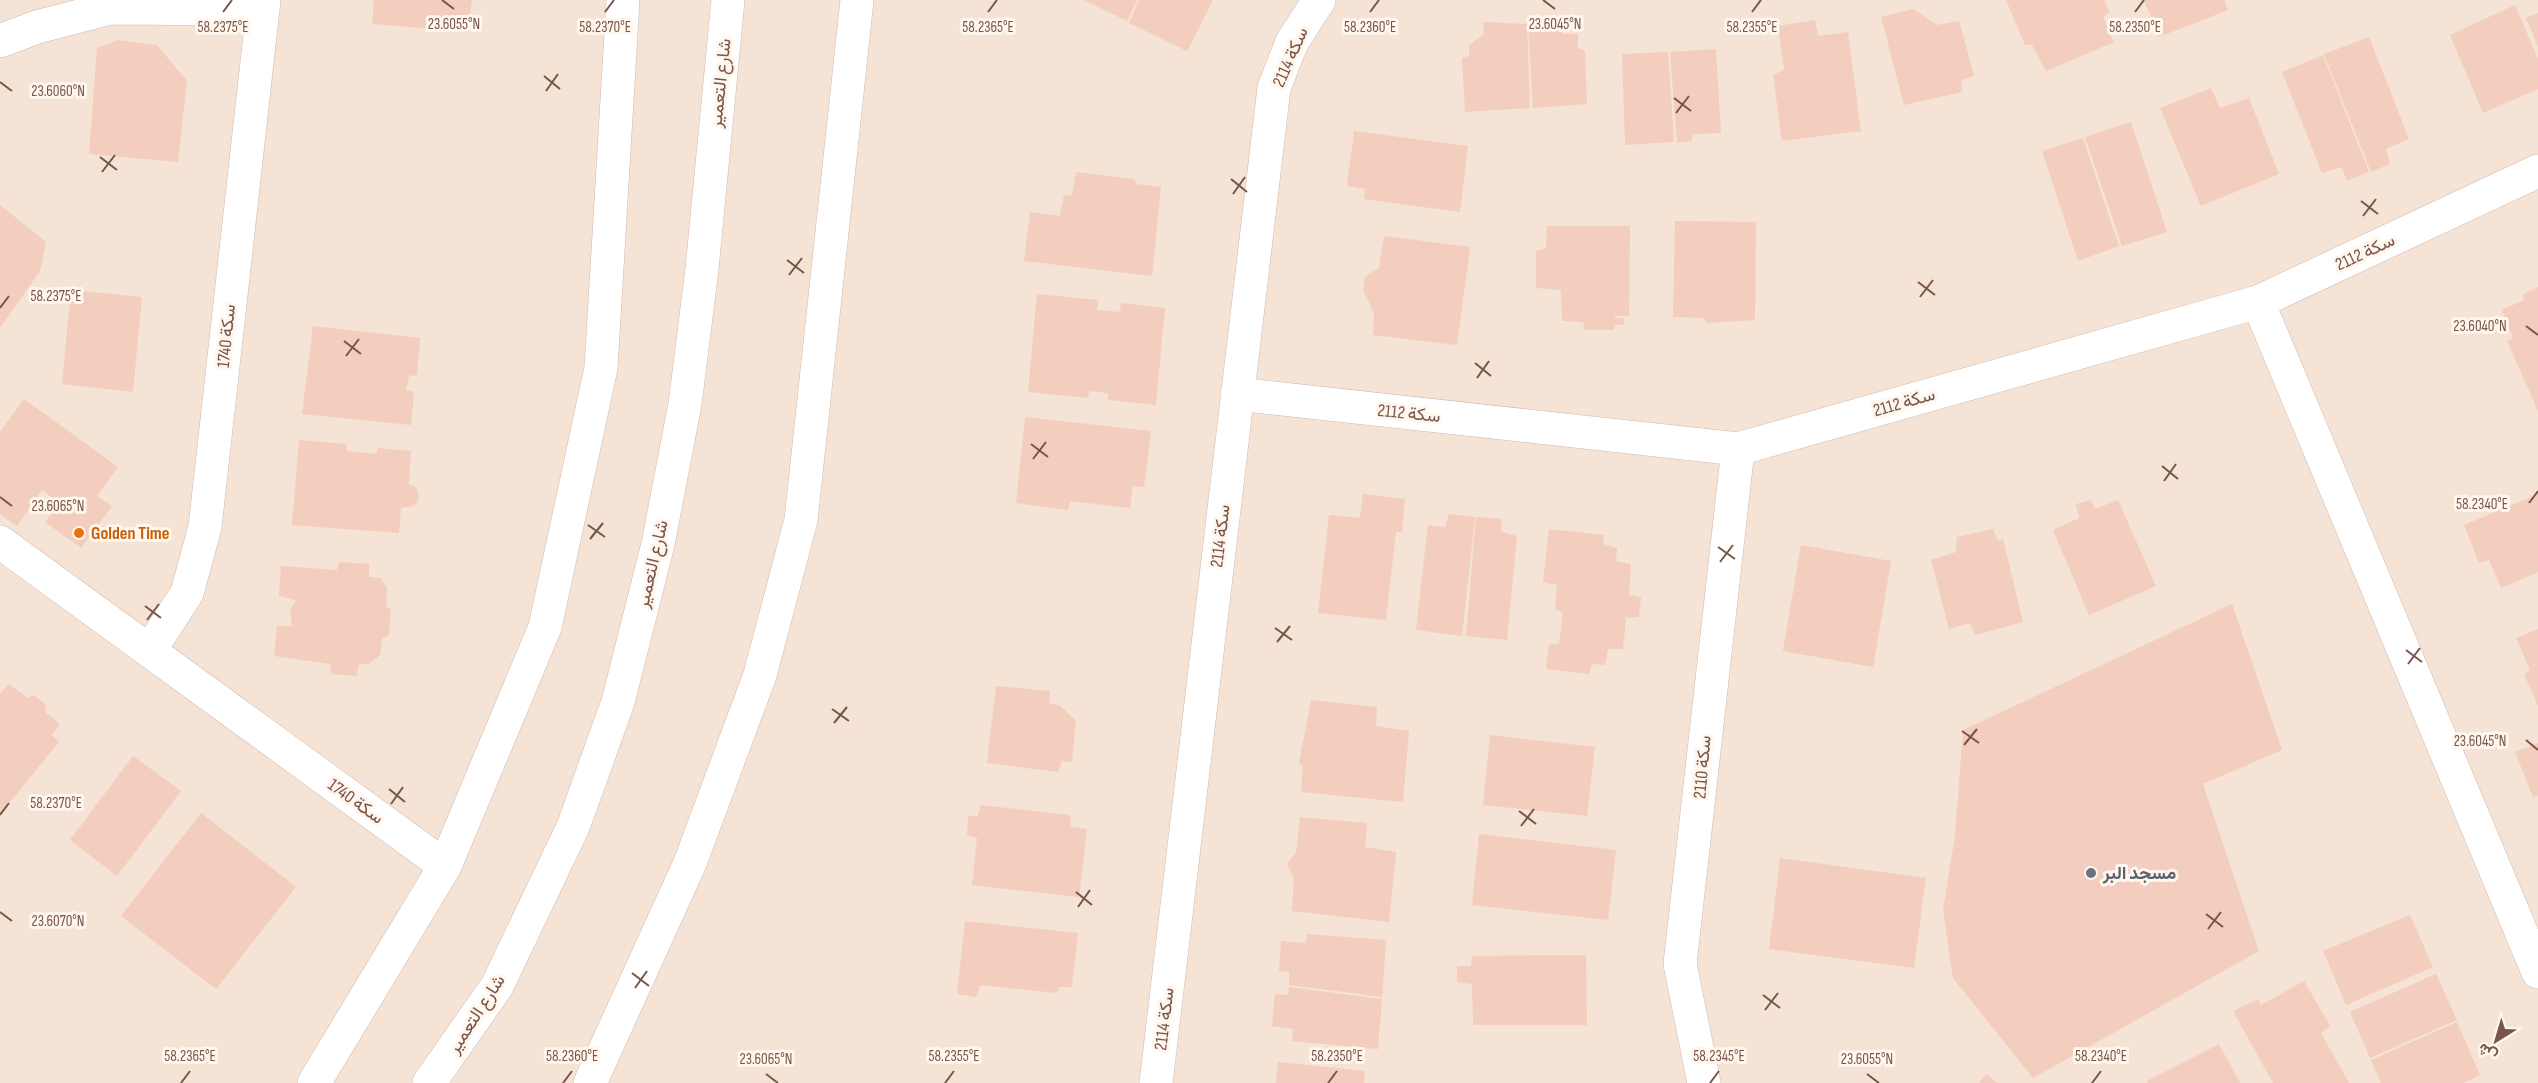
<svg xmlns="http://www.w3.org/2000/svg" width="2538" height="1083" viewBox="0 0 2538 1083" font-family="'Sofia Sans Condensed',Vazirmatn,sans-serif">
<rect width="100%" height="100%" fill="#fdf2e7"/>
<path fill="#f5e3d5" d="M 0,0 L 2538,0 L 2538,1083 L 0,1083 Z"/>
<path fill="#f3cdbd" d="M 374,0 L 472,0 L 468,32 L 374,24 L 372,23 Z
M 1084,0 L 1137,0 L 1127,21 Z
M 1139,0 L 1213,0 L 1187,51 L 1129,23 Z
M 2006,0 L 2104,0 L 2109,12 L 2103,17 L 2114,42 L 2046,71 L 2032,45 L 2025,45 Z
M 2144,0 L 2224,0 L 2228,10 L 2159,37 Z
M 2515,5 L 2538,59 L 2538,89 L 2483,113 L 2450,35 Z
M 1913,9 L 1937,25 L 1959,21 L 1974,75 L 1961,81 L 1962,92 L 1904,105 L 1881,17 Z
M 2538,13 L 2538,47 L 2526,18 Z
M 1560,20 L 1562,34 L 1578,34 L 1578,48 L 1585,51 L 1587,104 L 1533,108 L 1528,23 Z
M 1815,20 L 1818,36 L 1848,32 L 1861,131 L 1782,141 L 1773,75 L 1784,70 L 1778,26 Z
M 1483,22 L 1527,24 L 1530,108 L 1465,112 L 1462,58 L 1469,56 L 1469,45 L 1484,34 Z
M 2369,37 L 2409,139 L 2386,149 L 2390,164 L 2371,172 L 2324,54 Z
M 118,40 L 157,45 L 187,81 L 178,162 L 89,154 L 97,48 Z
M 1716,49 L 1721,133 L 1693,134 L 1691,141 L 1677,143 L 1670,52 Z
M 1668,52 L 1674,142 L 1625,145 L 1622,54 Z
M 2323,55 L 2369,172 L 2347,181 L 2342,167 L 2322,173 L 2282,72 Z
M 2211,88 L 2220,108 L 2249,98 L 2279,174 L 2201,206 L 2160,108 Z
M 2131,122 L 2167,232 L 2122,246 L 2085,137 Z
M 1354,131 L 1468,146 L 1460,212 L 1364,199 L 1365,189 L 1347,186 Z
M 2083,138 L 2119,246 L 2078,261 L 2042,151 Z
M 1076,172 L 1135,179 L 1136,184 L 1161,187 L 1152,276 L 1024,261 L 1030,212 L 1060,216 L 1064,195 L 1072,196 Z
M 0,205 L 46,242 L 40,271 L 0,328 Z
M 1675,221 L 1756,222 L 1755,320 L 1707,323 L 1704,318 L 1673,317 Z
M 1547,226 L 1630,226 L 1629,316 L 1615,316 L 1614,318 L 1623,318 L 1624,325 L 1615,325 L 1614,330 L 1585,330 L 1583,322 L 1562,321 L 1561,290 L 1536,288 L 1536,251 L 1546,248 Z
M 1384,236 L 1470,247 L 1457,345 L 1373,335 L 1374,313 L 1363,290 L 1365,277 L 1379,268 Z
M 2538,287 L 2538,411 L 2507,341 L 2513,338 L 2502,310 L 2524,300 L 2523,294 Z
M 71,290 L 142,297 L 133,392 L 62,384 Z
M 1037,294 L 1098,300 L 1097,310 L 1120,312 L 1121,303 L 1165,308 L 1156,405 L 1108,400 L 1108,393 L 1089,391 L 1088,398 L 1028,392 Z
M 313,326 L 420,338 L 417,375 L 409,376 L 406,390 L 414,392 L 411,425 L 302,414 Z
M 24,399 L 118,467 L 97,496 L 112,506 L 81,548 L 45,522 L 59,503 L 42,490 L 17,526 L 0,514 L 0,432 Z
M 1025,417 L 1151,431 L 1144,487 L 1133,486 L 1130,508 L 1070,501 L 1068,510 L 1016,503 Z
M 299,440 L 346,444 L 347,451 L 376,454 L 378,448 L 411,451 L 409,484 L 417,488 L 419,498 L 414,506 L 401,508 L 399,533 L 292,525 Z
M 1363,494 L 1405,499 L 1402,532 L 1396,532 L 1386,620 L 1318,613 L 1329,515 L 1360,518 Z
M 2538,494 L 2538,572 L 2501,588 L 2489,560 L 2479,563 L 2464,525 Z
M 2091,500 L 2095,509 L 2118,500 L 2156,586 L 2089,615 L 2053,530 L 2079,518 L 2076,504 Z
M 1449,514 L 1475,517 L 1462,636 L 1416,630 L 1428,525 L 1445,527 Z
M 1476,517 L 1502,519 L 1501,532 L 1517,536 L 1507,640 L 1466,636 Z
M 1549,529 L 1604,535 L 1603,544 L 1617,548 L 1616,561 L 1631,564 L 1629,595 L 1641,597 L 1639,617 L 1626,618 L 1623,649 L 1608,649 L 1605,665 L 1592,664 L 1589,674 L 1546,669 L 1549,645 L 1559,643 L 1563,612 L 1555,609 L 1557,585 L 1543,582 Z
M 1993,529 L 1998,541 L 2003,539 L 2023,622 L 1975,635 L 1970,623 L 1949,629 L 1931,560 L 1956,552 L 1957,537 Z
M 1801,545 L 1891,561 L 1873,667 L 1783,651 Z
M 339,562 L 369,564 L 369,577 L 380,578 L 387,588 L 386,606 L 391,610 L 389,635 L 382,639 L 380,655 L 369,664 L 359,664 L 356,676 L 331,674 L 330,664 L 274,656 L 277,626 L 292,626 L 290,611 L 296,600 L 279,596 L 281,566 L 337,570 Z
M 2232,604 L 2282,750 L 2203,784 L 2259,951 L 2033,1078 L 1953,978 L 1943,910 L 1955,836 L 1963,730 Z
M 2538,629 L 2538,706 L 2524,674 L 2530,670 L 2516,638 Z
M 8,684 L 28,698 L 34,695 L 46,705 L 45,712 L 60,724 L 52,735 L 59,742 L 0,814 L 0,694 Z
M 996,686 L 1050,691 L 1049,703 L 1059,705 L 1076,721 L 1072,762 L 1062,761 L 1058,772 L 987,763 Z
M 1311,700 L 1377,707 L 1376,726 L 1409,731 L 1403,802 L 1301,792 L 1303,766 L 1299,763 Z
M 1490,735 L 1595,747 L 1587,816 L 1483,805 Z
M 2538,743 L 2538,796 L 2533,797 L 2515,752 Z
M 133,756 L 181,791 L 117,876 L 70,840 Z
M 981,805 L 1070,815 L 1071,827 L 1087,829 L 1079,897 L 972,885 L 977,838 L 967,835 L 968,816 L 978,816 Z
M 201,813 L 296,887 L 216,989 L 121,916 Z
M 1300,817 L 1367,823 L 1365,847 L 1396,852 L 1389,922 L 1292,911 L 1294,879 L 1287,864 L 1296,853 Z
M 1479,834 L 1616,850 L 1608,920 L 1472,905 Z
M 1780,858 L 1926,878 L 1914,968 L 1769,949 Z
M 2410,915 L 2433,967 L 2346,1005 L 2323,951 Z
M 965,921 L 1078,933 L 1072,987 L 1059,987 L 1057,993 L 981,985 L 976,997 L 957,994 Z
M 1307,934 L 1386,940 L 1382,997 L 1289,985 L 1289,972 L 1279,971 L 1281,941 L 1306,943 Z
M 1586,955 L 1587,1025 L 1473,1025 L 1472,984 L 1457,982 L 1457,966 L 1471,966 L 1472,956 Z
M 2436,974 L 2457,1020 L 2370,1058 L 2350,1012 Z
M 2304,981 L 2330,1026 L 2321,1033 L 2349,1083 L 2273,1083 L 2233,1011 L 2258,999 L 2261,1005 Z
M 1289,987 L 1382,999 L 1378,1049 L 1292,1041 L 1293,1029 L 1272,1026 L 1275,994 L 1288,995 Z
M 2457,1022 L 2480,1075 L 2463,1083 L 2381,1083 L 2371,1060 Z
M 2219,1044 L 2240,1083 L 2148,1083 L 2147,1081 Z
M 1278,1062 L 1365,1071 L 1364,1083 L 1276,1083 Z
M 1986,1074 L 1998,1083 L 1979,1083 Z"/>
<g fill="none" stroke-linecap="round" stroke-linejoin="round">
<defs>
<path id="street" d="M 0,41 L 37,27 L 110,8 L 263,9
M 2258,302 L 2538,972
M 1237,394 L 1738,449 L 2258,302 L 2538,171
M 0,542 L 445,866
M 150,650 L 187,593 L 205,527 L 264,0
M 314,1083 L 445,866 L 545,627 L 601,368 L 623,0
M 590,1083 L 690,863 L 760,675 L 801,520 L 857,0
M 1156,1083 L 1274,88 L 1292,42 L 1319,0
M 1704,1083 L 1680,964 L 1738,449"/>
<path id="secondary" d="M 429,1083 L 497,986 L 573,827 L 618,702 L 658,544 L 685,404 L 702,269 L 728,0"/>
</defs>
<use href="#street" stroke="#d2baae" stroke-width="34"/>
<use href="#secondary" stroke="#d7bbae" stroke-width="34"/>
<use href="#street" stroke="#fff" stroke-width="33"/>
<use href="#secondary" stroke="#fff" stroke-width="33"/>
</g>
<path fill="none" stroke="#78554a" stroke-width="2" d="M 442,0 L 454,9M 1543,0 L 1555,9M 223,12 L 232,0M 605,12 L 614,0M 988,12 L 997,0M 1370,12 L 1379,0M 1752,12 L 1761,0M 2135,12 L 2144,0M 544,76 L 560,89M 0,82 L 12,91M 546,91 L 558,74M 1674,98 L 1691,111M 1676,113 L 1689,96M 100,157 L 117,170M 102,172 L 115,155M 1231,179 L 1247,192M 1233,194 L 1245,177M 2361,201 L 2378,214M 2363,216 L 2376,199M 787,260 L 804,273M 789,275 L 802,258M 1918,282 L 1935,295M 1920,297 L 1933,280M 0,308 L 9,296M 2526,326 L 2538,335M 344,341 L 361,354M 346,356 L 359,339M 1475,363 L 1491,376M 1477,378 L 1489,361M 1031,444 L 1048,457M 1033,459 L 1046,442M 2162,466 L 2178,479M 2164,481 L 2176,464M 0,497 L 12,506M 2529,503 L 2538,491M 588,525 L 605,537M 590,539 L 603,523M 1718,547 L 1735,559M 1720,562 L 1733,545M 145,606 L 161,618M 147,620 L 159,604M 1275,628 L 1292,640M 1277,642 L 1290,626M 2406,650 L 2422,662M 2408,664 L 2420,648M 832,709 L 849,721M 834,723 L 847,707M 1962,731 L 1979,743M 2526,740 L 2538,750M 1964,745 L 1977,729M 389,789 L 405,802M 391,804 L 403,787M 1519,811 L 1536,824M 0,815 L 9,803M 1521,826 L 1534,809M 1076,892 L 1092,905M 1078,907 L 1090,890M 0,912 L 12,921M 2206,914 L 2223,927M 2208,929 L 2221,912M 632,973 L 649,986M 635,988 L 647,971M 1763,995 L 1780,1008M 1765,1010 L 1778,993M 766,1074 L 778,1083M 1867,1074 L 1879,1083M 181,1083 L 190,1071M 563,1083 L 572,1071M 945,1083 L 954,1071M 1328,1083 L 1337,1071M 1710,1083 L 1719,1071M 2092,1083 L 2101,1071"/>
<circle fill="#e8710a" stroke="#fff6ee" stroke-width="2" cx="79" cy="533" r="6"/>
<circle fill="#6b7280" stroke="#fff6ee" stroke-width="2" cx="2091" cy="873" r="6"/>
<g text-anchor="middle" stroke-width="6" stroke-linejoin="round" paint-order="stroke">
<g font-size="18" fill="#78554a" stroke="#fff6ee">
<text transform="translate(1290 57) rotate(-66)" y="6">سكة 2114</text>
<text transform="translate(720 83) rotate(-84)" y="6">شارع التعمير</text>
<text transform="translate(2365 252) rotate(-25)" y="6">سكة 2112</text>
<text transform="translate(226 336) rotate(-84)" y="6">سكة 1740</text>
<text transform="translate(1904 402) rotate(-16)" y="6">سكة 2112</text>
<text transform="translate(1409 413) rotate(6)" y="6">سكة 2112</text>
<text transform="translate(1220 536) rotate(-83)" y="6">سكة 2114</text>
<text transform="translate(652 564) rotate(-77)" y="6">شارع التعمير</text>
<text transform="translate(1702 767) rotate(-85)" y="6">سكة 2110</text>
<text transform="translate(356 801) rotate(36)" y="6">سكة 1740</text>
<text transform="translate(476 1014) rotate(-57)" y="6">شارع التعمير</text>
<text transform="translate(1164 1019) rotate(-83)" y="6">سكة 2114</text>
</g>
<g font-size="18" font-weight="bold" fill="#c56008" stroke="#fff6ee" text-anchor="start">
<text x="91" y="539">Golden Time</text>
</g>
<g font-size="18" font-weight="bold" fill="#5b616d" stroke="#fff6ee" text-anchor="start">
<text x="2103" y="879">مسجد البر</text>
</g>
</g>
<g font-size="15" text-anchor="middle" fill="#78554a" stroke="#fff6ee" stroke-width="6" stroke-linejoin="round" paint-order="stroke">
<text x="454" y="29">23.6055°N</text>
<text x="1555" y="29">23.6045°N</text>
<text x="223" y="32">58.2375°E</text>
<text x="605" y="32">58.2370°E</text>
<text x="988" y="32">58.2365°E</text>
<text x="1370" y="32">58.2360°E</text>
<text x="1752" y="32">58.2355°E</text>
<text x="2135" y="32">58.2350°E</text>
<text x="58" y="96">23.6060°N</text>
<text x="56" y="301">58.2375°E</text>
<text x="2480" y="331">23.6040°N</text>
<text x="2482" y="509">58.2340°E</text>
<text x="58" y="511">23.6065°N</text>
<text x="2480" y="746">23.6045°N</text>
<text x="56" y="808">58.2370°E</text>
<text x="58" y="926">23.6070°N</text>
<text x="190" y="1061">58.2365°E</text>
<text x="572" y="1061">58.2360°E</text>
<text x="954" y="1061">58.2355°E</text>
<text x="1337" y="1061">58.2350°E</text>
<text x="1719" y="1061">58.2345°E</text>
<text x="2101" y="1061">58.2340°E</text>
<text x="766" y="1064">23.6065°N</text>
<text x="1867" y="1064">23.6055°N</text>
</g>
<g transform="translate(2496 1041) rotate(217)" stroke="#fff6ee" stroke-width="4.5" paint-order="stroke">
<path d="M0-4.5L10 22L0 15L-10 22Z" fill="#78554a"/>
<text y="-9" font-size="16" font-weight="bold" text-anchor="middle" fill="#78554a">ش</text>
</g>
</svg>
